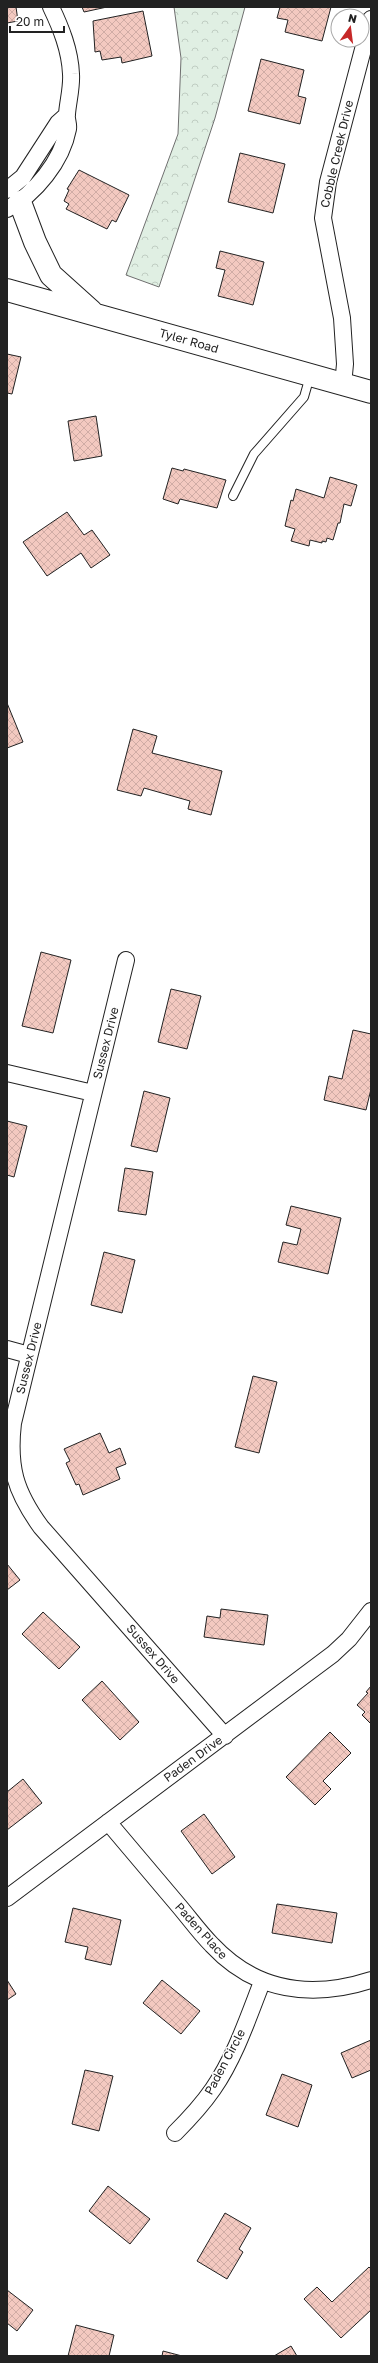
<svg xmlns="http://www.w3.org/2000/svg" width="378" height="2363" viewBox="0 0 378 2363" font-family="'Golos Text',sans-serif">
<defs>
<pattern id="forest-crowns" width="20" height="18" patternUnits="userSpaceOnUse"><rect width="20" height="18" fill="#e0efe3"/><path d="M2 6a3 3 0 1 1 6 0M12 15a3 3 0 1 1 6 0" fill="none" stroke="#c0cdc2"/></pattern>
<pattern id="building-cross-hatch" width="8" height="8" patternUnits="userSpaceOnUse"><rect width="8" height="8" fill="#f3c9c0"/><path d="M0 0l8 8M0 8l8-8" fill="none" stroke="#d0aca5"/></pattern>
</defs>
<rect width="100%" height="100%" fill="#fff"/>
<path fill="url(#forest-crowns)" stroke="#6f6f6f" d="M 174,7 L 245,7 L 215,118 L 159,287 L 126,275 L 178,134 L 181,58 Z"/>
<path fill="url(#building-cross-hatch)" stroke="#222" d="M 7,7 L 16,7 L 18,21 L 7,23 Z
M 82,7 L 107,7 L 84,12 Z
M 280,7 L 331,7 L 322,41 L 285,32 L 288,20 L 277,18 Z
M 143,11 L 152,56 L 122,63 L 121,57 L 102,60 L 100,51 L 95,52 L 93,21 Z
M 261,59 L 304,70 L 298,96 L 306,98 L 300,124 L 248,111 Z
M 240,153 L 285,164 L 273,213 L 228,202 Z
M 79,170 L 129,195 L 116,222 L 112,220 L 107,229 L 66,209 L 69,204 L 64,201 L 69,190 L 67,189 Z
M 220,251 L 264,262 L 253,305 L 218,296 L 225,270 L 216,268 Z
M 7,354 L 21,357 L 12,394 L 7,393 Z
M 96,416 L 102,456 L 74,461 L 68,421 Z
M 172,468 L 183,471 L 184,469 L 226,480 L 217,508 L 180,499 L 178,504 L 163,499 Z
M 330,477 L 357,485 L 351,506 L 344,504 L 340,523 L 338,523 L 333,540 L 327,538 L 326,542 L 322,541 L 322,543 L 310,540 L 309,546 L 291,541 L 295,529 L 285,526 L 291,500 L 293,501 L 296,489 L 324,498 Z
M 67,512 L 84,535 L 92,530 L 110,555 L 91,568 L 81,553 L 47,576 L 23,542 Z
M 7,703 L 23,742 L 7,748 Z
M 133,729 L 157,736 L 152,753 L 222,771 L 211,815 L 188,809 L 190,801 L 144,788 L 141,796 L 117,790 Z
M 41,952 L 71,960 L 53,1033 L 22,1026 Z
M 171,989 L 201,996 L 187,1049 L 158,1042 Z
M 353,1030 L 371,1034 L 371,1089 L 366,1110 L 324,1100 L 329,1076 L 342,1079 Z
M 144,1091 L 170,1098 L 157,1152 L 131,1146 Z
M 7,1121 L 27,1126 L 14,1177 L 7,1175 Z
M 125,1168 L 153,1172 L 146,1215 L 118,1211 Z
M 291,1206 L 341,1218 L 328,1274 L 278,1262 L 283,1242 L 297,1245 L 301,1229 L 286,1225 Z
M 104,1252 L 135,1260 L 122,1313 L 91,1305 Z
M 253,1376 L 277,1382 L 259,1453 L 235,1447 Z
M 100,1433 L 109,1453 L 120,1448 L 126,1464 L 116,1468 L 120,1479 L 83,1495 L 79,1484 L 76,1485 L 66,1463 L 70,1461 L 64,1449 Z
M 7,1564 L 20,1580 L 7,1590 Z
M 221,1609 L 268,1615 L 264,1645 L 204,1637 L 207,1616 L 220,1618 Z
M 43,1612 L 80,1647 L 59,1669 L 22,1634 Z
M 102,1681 L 139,1722 L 120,1740 L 82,1700 Z
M 371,1686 L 371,1724 L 362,1715 L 365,1712 L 357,1705 L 368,1693 L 366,1692 Z
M 330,1732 L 351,1753 L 323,1781 L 331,1789 L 315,1805 L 286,1777 Z
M 23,1779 L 42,1803 L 7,1830 L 7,1792 Z
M 204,1814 L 235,1857 L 212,1874 L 181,1831 Z
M 277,1904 L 337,1913 L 332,1943 L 272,1933 Z
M 73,1908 L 121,1920 L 111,1965 L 85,1959 L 88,1947 L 65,1942 Z
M 7,1980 L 16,1994 L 7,2000 Z
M 162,1980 L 200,2011 L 181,2034 L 143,2003 Z
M 371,2040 L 371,2070 L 352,2078 L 341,2053 Z
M 85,2070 L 113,2076 L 99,2131 L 72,2124 Z
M 282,2074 L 312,2085 L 298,2127 L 266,2115 Z
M 108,2186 L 150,2219 L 130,2244 L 89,2211 Z
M 225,2213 L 251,2228 L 239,2249 L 243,2252 L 227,2279 L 197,2261 Z
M 369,2267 L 371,2269 L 371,2310 L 341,2338 L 304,2299 L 317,2287 L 332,2302 Z
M 7,2290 L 33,2310 L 17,2331 L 7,2323 Z
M 76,2325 L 114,2335 L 109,2356 L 68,2356 Z
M 291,2346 L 297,2356 L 274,2356 Z
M 163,2351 L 182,2356 L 162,2356 Z"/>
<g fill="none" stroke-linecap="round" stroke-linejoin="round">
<defs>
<path id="lane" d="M 233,496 L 254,454 L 304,397 L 310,376"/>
<path id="street" d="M 7,190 L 23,177 L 58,123 L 67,115
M 7,209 C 35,194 62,161 68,129 C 69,124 66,119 67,114 C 68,101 72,87 71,74 C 70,50 61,28 51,7
M 343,385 L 345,364 L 342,318 L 323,218 L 328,182 L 371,19
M 126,960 L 13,1423 C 8,1467 15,1491 41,1527 L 225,1736
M 7,1073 L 93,1093
M 7,1349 L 29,1355
M 108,1822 C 132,1850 155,1878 179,1906 C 190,1919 200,1933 212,1945 C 256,1992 312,1999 371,1980
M 7,1898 L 333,1654 L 349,1639 L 371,1611
M 175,2133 C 189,2119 202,2105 213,2089 C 235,2057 248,2018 262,1982"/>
<path id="secondary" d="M 20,202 L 35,242 L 51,275 L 91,311
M 7,290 L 371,392"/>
</defs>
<use href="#lane" stroke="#222" stroke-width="10"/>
<use href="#street" stroke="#222" stroke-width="18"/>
<use href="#secondary" stroke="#222" stroke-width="24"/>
<use href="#lane" stroke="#fff" stroke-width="8"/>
<use href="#street" stroke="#fff" stroke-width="16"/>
<use href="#secondary" stroke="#fff" stroke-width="22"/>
</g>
<g text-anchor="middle" stroke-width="3" stroke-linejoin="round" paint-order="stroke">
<g font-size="12" fill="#222" stroke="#fff">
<text transform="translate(337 154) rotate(-77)" y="4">Cobble Creek Drive</text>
<text transform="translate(189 341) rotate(16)" y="4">Tyler Road</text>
<text transform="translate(106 1043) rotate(-76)" y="4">Sussex Drive</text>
<text transform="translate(29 1358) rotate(-76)" y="4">Sussex Drive</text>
<text transform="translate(153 1654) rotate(49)" y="4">Sussex Drive</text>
<text transform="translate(193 1759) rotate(-36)" y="4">Paden Drive</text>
<text transform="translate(201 1931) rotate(48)" y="4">Paden Place</text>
<text transform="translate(225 2062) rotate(-62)" y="4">Paden Circle</text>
</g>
</g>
<rect width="378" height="2363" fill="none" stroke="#222222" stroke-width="16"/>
<g transform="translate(350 28) rotate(14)"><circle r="19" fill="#ffffff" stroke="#a7a7a7"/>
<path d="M0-3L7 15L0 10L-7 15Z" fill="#c62828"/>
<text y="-6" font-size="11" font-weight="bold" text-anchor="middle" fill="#222222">N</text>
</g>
<path d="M10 26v6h54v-6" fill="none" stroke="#222222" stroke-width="2"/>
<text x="16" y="26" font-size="12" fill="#222222" stroke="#ffffff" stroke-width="3" paint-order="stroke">20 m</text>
</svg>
